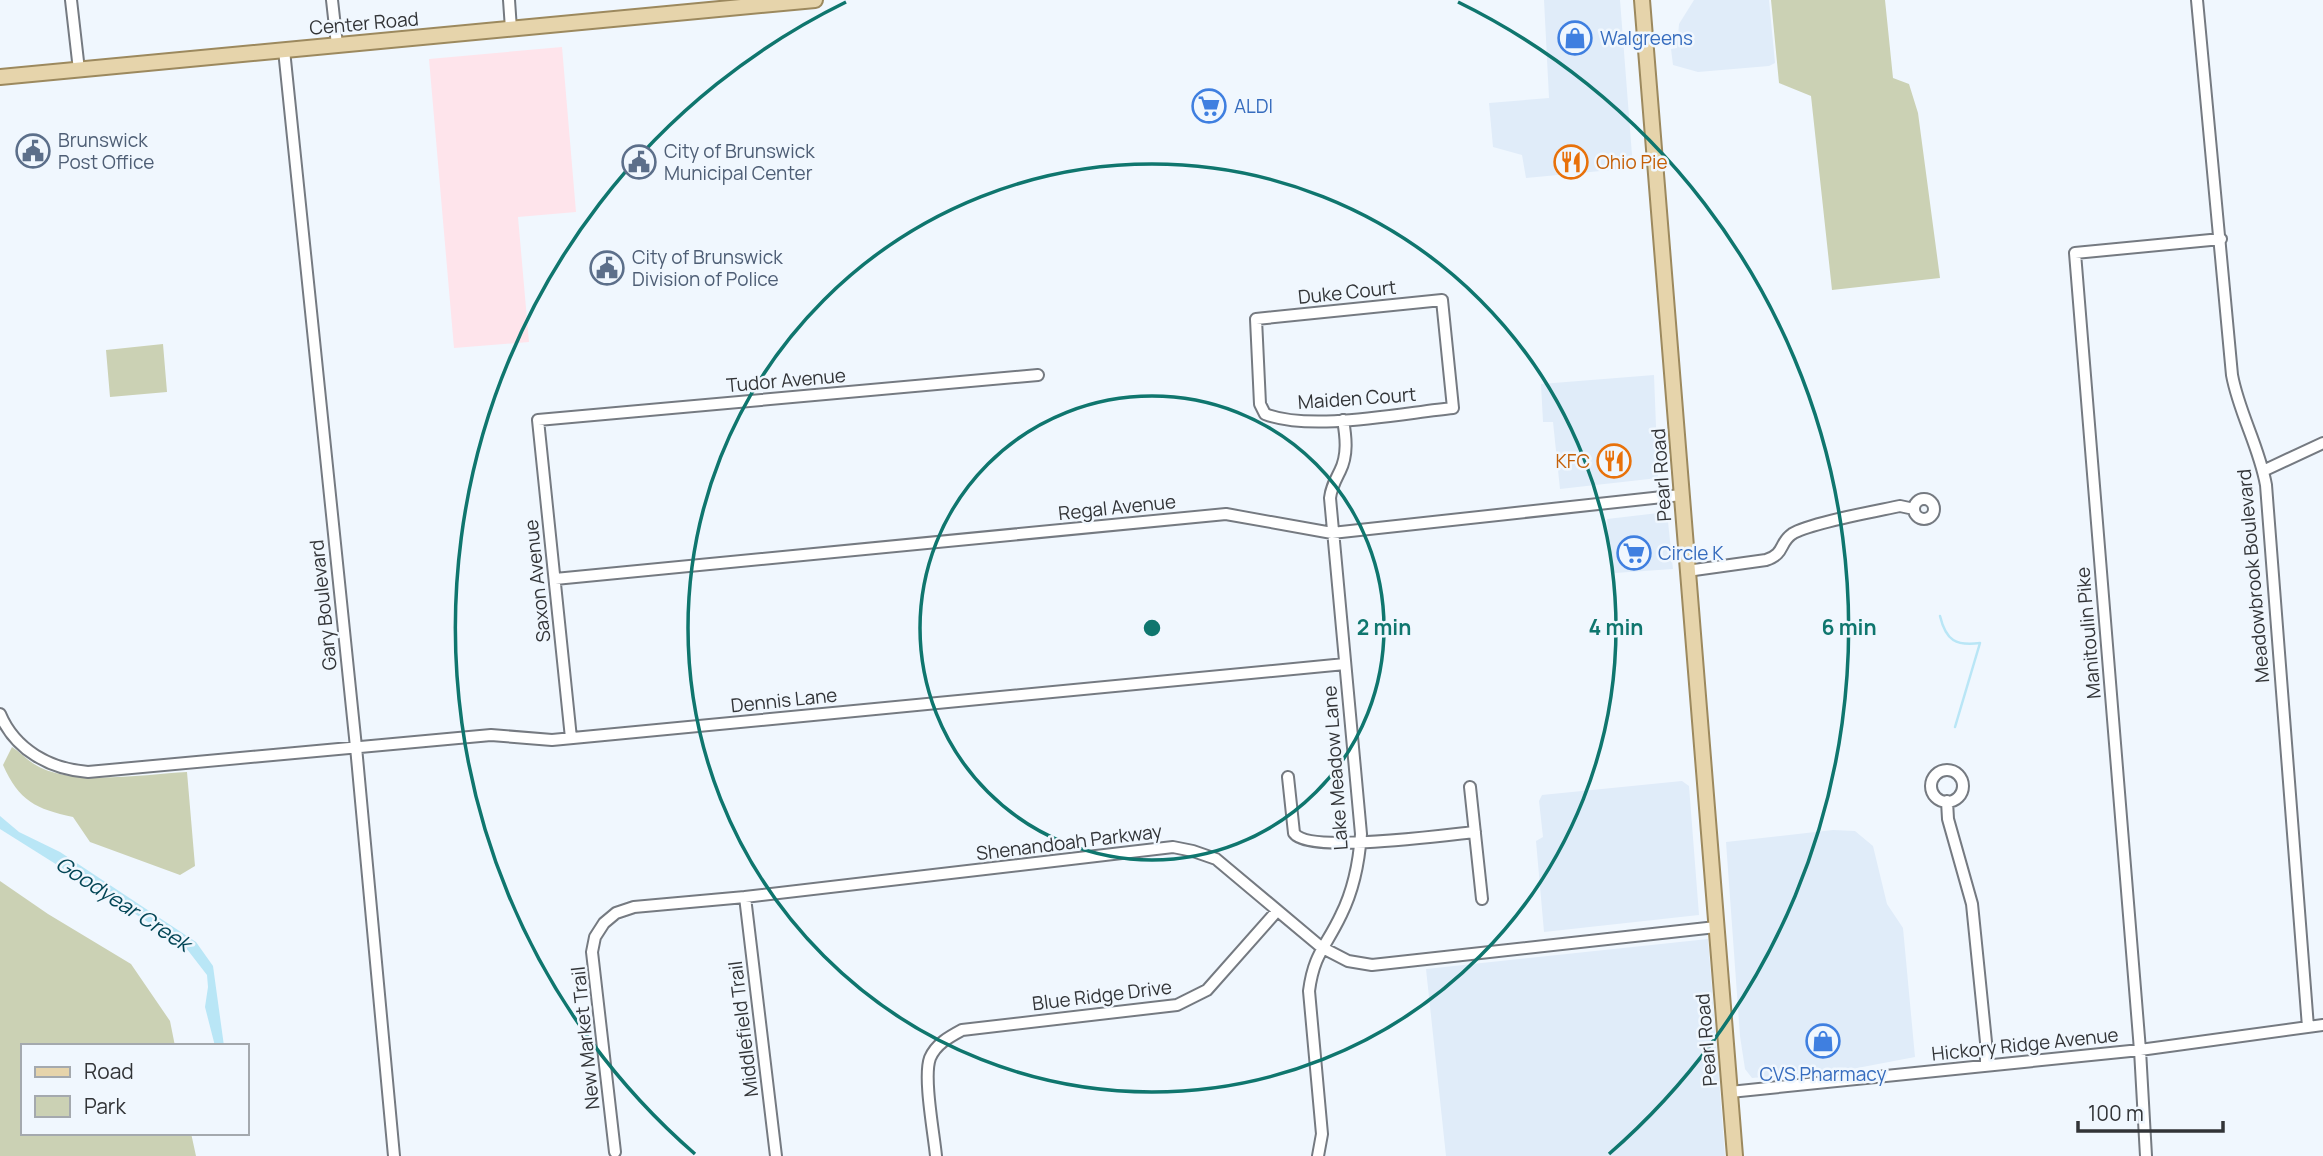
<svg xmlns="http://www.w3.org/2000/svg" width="2323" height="1156" viewBox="0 0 2323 1156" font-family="Manrope,sans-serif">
<rect width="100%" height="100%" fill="#f0f7fe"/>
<path fill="#e0ecf9" d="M 1544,0 L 1620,0 L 1633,168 L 1526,178 L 1522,155 L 1493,147 L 1489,103 L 1549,98 Z
M 1694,0 L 1769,0 L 1775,63 L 1769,66 L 1698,72 L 1673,65 L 1671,49 L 1677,48 L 1679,24 Z
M 1654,375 L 1658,478 L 1560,489 L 1553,422 L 1543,422 L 1541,384 Z
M 1667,512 L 1673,569 L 1615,573 L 1611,568 L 1607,519 Z
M 1682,781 L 1689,786 L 1699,915 L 1544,932 L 1536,841 L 1543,837 L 1539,801 L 1542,795 Z
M 1833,830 L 1855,831 L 1873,846 L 1887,904 L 1903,928 L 1915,1057 L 1852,1069 L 1752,1078 L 1745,1069 L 1740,1036 L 1726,842 Z
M 1708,939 L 1725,1156 L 1446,1156 L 1426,969 Z"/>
<path fill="#fee4eb" d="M 562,47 L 576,212 L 518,217 L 529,342 L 454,348 L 429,59 Z"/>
<path fill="#cbd1b4" d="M 1771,0 L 1885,0 L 1893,78 L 1909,84 L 1918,113 L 1940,278 L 1832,290 L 1811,96 L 1779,83 Z
M 163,344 L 167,392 L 110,397 L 106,350 Z
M 12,747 C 20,752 26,759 34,764 C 68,787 146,774 187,772 L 195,866 L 180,875 L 90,842 L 73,817 C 36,809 19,801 3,765 Z
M 0,881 L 48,914 L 131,964 L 170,1021 L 175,1046 L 23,1046 L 23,1133 L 191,1133 L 196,1156 L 0,1156 Z"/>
<path fill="#b9e6f6" d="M 0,816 L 19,832 L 60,852 L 196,942 L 213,966 L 224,1046 L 215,1046 L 205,1007 L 208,987 L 207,975 L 183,944 L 0,829 Z"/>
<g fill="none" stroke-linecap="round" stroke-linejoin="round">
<path stroke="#b9e6f6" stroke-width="2.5" d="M 1940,616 C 1946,641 1956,646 1980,643
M 1955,727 L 1980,643"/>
<defs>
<path id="minor" d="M 71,0 L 79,70
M 332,0 L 337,45
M 509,0 L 511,29
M 2197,0 L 2232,375 C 2239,413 2259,446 2266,485 L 2308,1027
M 284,50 L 356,747 L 394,1156
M 1442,300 L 1453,408 C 1402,413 1311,432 1265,414 L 1260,404 L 1256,319 Z
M 2263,471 L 2323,443
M1914 509a10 10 0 1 1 20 0a10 10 0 1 1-20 0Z
M 1687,571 L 1766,560 C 1785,554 1779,543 1792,534 C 1809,523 1877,511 1900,506 L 1914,509
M 555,579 L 1226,514 L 1332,533 L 1681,495
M 0,714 C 15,750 50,769 88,772 L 491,735 L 552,740 L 1345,664
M 571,738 L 538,420 L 1038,375
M1931 786a16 16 0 1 1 32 0a16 16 0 1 1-32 0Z
M 1288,777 L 1294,833 C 1308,854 1446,835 1475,832
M 1470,787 L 1482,899
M 1947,801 L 1948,819 L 1972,904 L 1986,1042 L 1986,1066
M 745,897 L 776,1156
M 1730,1092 L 2140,1050 L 2323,1025
M 615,1152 L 592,952 L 595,937 L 604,923 L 616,913 L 634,907 L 745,897 L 1173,847 L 1193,851 L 1216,859 L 1321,947 L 1348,961 L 1372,965 L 1716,927
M 936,1156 C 934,1134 923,1077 930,1058 C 936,1044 949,1037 962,1030 L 1177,1005 L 1207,990 L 1277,911
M 1318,1156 L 1322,1134 L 1309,991 C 1314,953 1326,947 1341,915 C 1354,889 1359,863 1361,834 L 1330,498 C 1331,488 1335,481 1340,471 C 1348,455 1346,437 1343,420
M 2146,1156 L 2140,1050 L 2075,253 L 2221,239"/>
<path id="major" d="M 1642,0 L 1735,1156
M 0,77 L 815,0"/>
</defs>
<use href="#minor" stroke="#757a81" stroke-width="14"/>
<use href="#major" stroke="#9c895e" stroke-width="18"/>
<use href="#minor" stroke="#fff" stroke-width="10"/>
<use href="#major" stroke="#e6d4ab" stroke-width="14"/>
</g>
<g fill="none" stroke="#0f766e" stroke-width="3.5">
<circle cx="1152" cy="628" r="232"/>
<circle cx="1152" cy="628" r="464"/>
<path d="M695 1154A697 697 0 0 1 846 2M1458 2A697 697 0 0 1 1609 1154"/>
</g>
<defs>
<symbol id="shop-ring" viewBox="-11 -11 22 22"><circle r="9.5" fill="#f0f7fe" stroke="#3f7fe0" stroke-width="1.5"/><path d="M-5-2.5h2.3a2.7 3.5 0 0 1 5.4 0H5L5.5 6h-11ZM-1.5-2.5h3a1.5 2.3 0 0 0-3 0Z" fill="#3f7fe0"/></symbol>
<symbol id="supermarket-ring" viewBox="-11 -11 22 22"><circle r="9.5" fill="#f0f7fe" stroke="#3f7fe0" stroke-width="1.5"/><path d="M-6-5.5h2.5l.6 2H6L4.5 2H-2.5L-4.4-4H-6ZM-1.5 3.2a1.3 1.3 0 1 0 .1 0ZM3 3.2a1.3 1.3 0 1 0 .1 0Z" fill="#3f7fe0"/></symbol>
<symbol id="civic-ring" viewBox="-11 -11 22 22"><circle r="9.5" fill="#f0f7fe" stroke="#5c6f8a" stroke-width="1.5"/><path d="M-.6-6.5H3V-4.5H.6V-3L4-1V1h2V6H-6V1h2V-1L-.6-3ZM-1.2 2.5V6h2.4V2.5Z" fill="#5c6f8a"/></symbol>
<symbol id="restaurant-ring" viewBox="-11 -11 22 22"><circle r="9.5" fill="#f0f7fe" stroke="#e8710a" stroke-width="1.5"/><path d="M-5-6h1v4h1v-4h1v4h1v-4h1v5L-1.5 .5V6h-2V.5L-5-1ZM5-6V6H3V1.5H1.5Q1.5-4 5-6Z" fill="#e8710a"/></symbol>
</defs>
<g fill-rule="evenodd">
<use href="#shop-ring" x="1556" y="19" width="38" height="38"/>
<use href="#supermarket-ring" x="1190" y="87" width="38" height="38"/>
<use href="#civic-ring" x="14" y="132" width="38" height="38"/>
<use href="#civic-ring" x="620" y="143" width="38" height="38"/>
<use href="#restaurant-ring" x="1552" y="143" width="38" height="38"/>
<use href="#civic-ring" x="588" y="249" width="38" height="38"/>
<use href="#restaurant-ring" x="1595" y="442" width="38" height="38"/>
<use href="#supermarket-ring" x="1615" y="534" width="38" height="38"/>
<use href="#shop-ring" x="1804" y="1022" width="38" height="38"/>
</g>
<g text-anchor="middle" stroke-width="5" stroke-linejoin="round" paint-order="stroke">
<g font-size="19" fill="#323437" stroke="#f0f7fe">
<text transform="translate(364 23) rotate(-5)" y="7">Center Road</text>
<text transform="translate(1347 292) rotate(-6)" y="7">Duke Court</text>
<text transform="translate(786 380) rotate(-5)" y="7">Tudor Avenue</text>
<text transform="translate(1357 398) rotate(-4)" y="7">Maiden Court</text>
<text transform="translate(1661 475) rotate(-94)" y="7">Pearl Road</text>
<text transform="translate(1117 507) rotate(-6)" y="7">Regal Avenue</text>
<text transform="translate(2253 576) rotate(-95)" y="7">Meadowbrook Boulevard</text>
<text transform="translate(537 581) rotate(-96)" y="7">Saxon Avenue</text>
<text transform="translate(323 605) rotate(-96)" y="7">Gary Boulevard</text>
<text transform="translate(2088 633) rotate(-95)" y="7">Manitoulin Pike</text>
<text transform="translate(784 700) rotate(-6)" y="7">Dennis Lane</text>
<text transform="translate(1335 768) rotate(-94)" y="7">Lake Meadow Lane</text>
<text transform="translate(1069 842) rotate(-7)" y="7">Shenandoah Parkway</text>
<text transform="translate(1102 995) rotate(-7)" y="7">Blue Ridge Drive</text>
<text transform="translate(743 1029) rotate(-97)" y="7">Middlefield Trail</text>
<text transform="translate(585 1038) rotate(-96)" y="7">New Market Trail</text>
<text transform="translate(1706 1040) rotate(-95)" y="7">Pearl Road</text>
<text transform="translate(2025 1044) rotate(-6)" y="7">Hickory Ridge Avenue</text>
</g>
<g font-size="19" fill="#366cbe" stroke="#f0f7fe" text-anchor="start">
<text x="1600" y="45">Walgreens</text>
<text x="1234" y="113">ALDI</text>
<text x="1658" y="560">Circle K</text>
<text x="1823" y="1081" text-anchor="middle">CVS Pharmacy</text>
</g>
<g font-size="19" fill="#4e5e75" stroke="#f0f7fe" text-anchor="start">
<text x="58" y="147">Brunswick<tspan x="58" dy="22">Post Office</tspan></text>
<text x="664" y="158">City of Brunswick<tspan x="664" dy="22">Municipal Center</tspan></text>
<text x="632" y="264">City of Brunswick<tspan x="632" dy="22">Division of Police</tspan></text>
</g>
<g font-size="19" fill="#c56008" stroke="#f0f7fe" text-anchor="start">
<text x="1596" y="169">Ohio Pie</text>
<text x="1590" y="468" text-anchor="end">KFC</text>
</g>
<g font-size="21" font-style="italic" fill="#024555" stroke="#f0f7fe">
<text transform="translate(123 904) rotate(33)" y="7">Goodyear Creek</text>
</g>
</g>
<circle cx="1152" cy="628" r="10" fill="#0f766e" stroke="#f0f7fe" stroke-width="3.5"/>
<g font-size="21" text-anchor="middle" font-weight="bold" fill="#0f766e" stroke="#f0f7fe" stroke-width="5" stroke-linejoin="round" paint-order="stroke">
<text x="1384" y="635">2 min</text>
<text x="1616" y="635">4 min</text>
<text x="1849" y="635">6 min</text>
</g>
<rect x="21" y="1044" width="228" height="91" fill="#f0f7fe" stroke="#a4a9ae" stroke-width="2"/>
<rect x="35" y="1067" width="35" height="10" fill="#e6d4ab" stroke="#a4a9ae" stroke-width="2"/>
<text x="84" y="1079" font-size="21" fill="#323437">Road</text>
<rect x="35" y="1096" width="35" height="21" fill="#cbd1b4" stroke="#a4a9ae" stroke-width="2"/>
<text x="84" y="1114" font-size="21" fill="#323437">Park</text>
<path d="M2078 1121v10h145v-10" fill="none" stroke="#323437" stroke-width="3.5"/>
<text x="2088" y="1121" font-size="21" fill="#323437" stroke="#f0f7fe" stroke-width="5" paint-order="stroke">100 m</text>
</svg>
